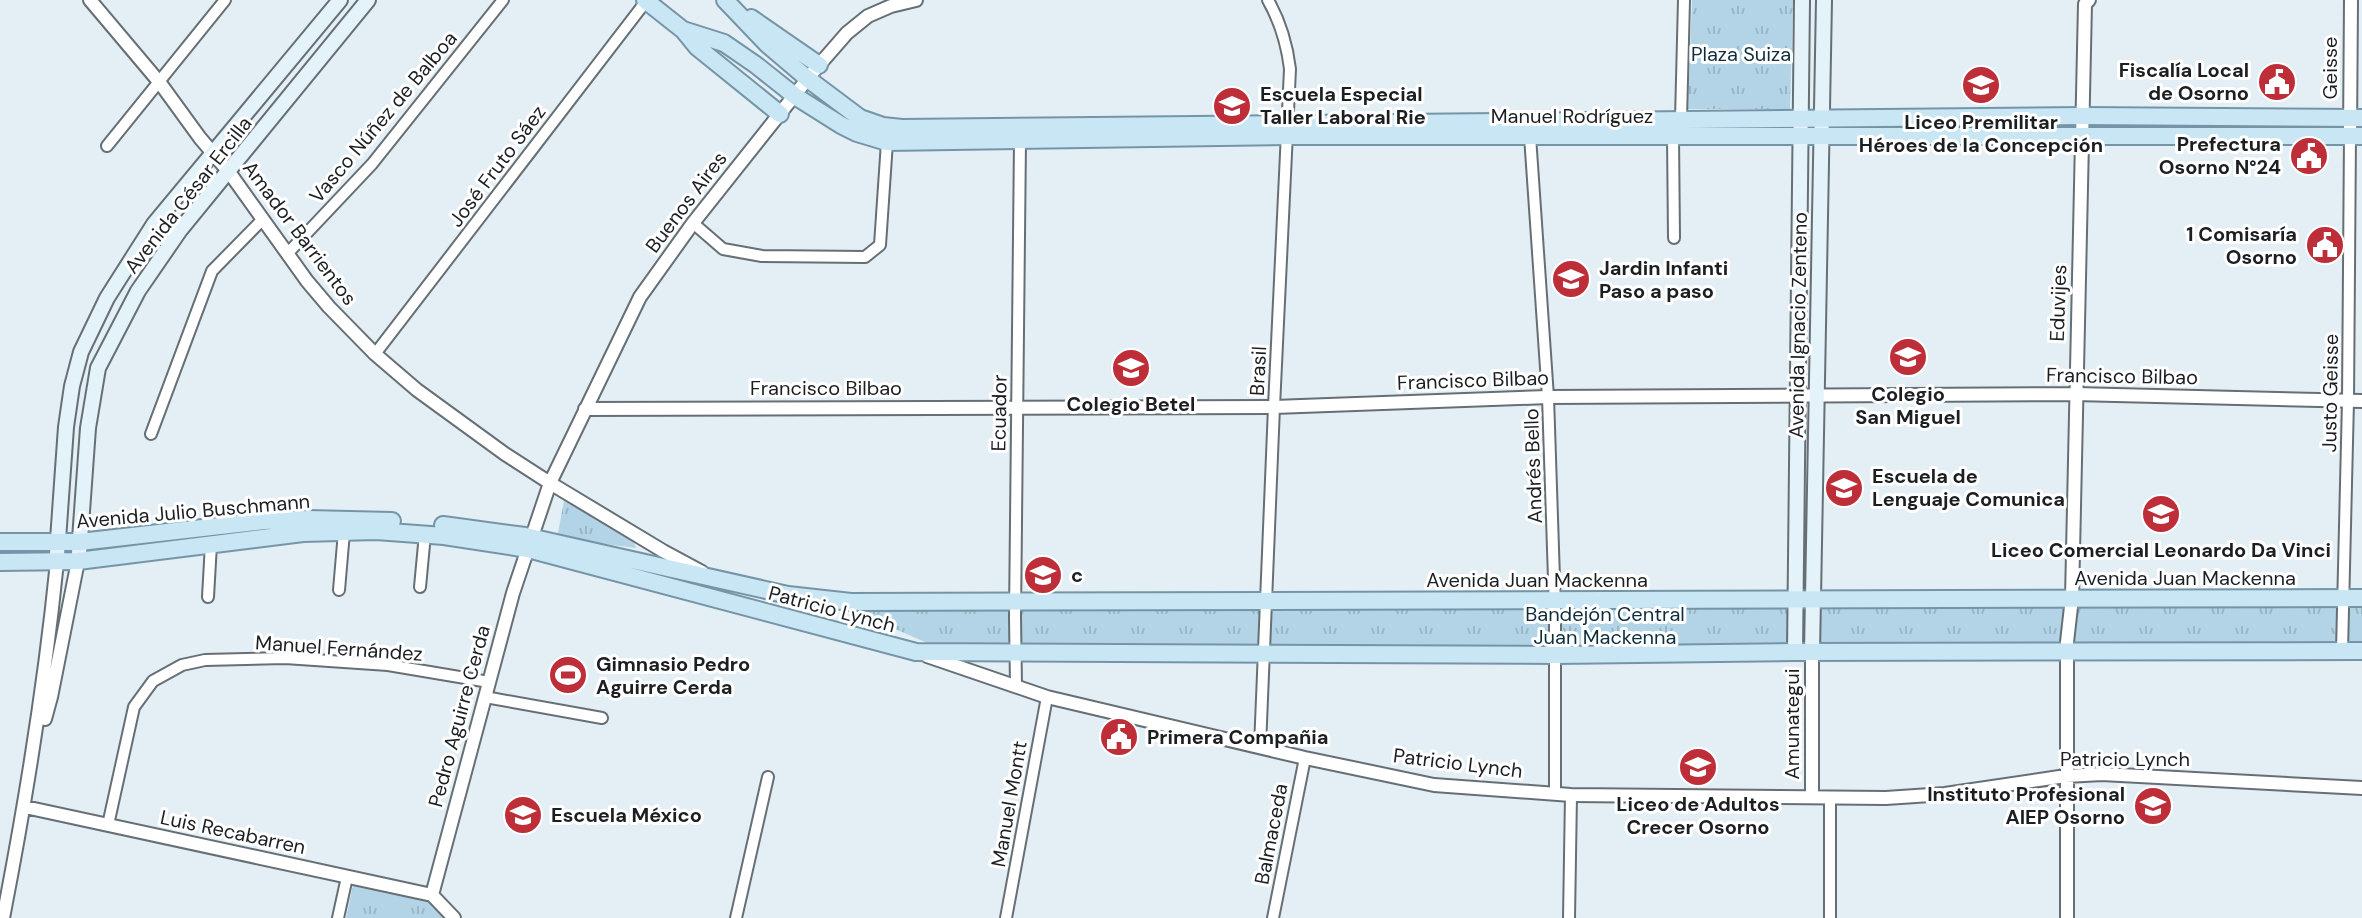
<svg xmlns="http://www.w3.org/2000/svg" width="2362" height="918" viewBox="0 0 2362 918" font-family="'DM Sans',sans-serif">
<defs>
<pattern id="grass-tufts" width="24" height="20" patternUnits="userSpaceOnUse" patternTransform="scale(2)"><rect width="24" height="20" fill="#b2d4e6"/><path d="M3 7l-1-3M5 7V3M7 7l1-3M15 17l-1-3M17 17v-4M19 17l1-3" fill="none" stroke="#98b6c5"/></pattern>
</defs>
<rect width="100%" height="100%" fill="#e4eff5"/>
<path fill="url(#grass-tufts)" d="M 1692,0 L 1793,0 L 1790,109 L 1688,109 Z
M 564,501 L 631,535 L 636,548 L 557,538 Z
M 2362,603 L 2362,648 L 941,649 L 847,608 Z
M 354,881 L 429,899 L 448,918 L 346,918 Z"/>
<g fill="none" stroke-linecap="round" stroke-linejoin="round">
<defs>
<path id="minor" d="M 1681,119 L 1684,0
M 1530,136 L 1548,397 L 1555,609 L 1555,794
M 1673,136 L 1674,238
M 107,146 L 225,0
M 693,223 L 723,249 L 762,256 L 865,257 L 880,245 L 887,142
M 287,254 L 372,164 L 503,0
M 375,354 L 647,0
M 151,434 L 212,271 L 263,219
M 420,587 L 425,534
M 339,590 L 344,532
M 208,597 L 211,544
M 2342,651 L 2348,401 L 2350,135
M 1016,686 L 1015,617 L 1020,141
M 485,697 L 602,718
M 1260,747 L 1274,407 L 1290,69 C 1287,44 1281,23 1268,0
M 108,825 L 134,707 L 153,681 L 182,665 L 205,660 L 285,658 L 388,665 L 489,682
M 338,918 L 347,877
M 736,918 L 768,777
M 1006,918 L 1047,697
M 1273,918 L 1305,758
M 1569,918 L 1571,795
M 1830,918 L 1830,798"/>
<path id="tertiary" d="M 90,0 L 160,83 L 200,138 L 229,172 L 307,281 L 329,307 L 375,354 L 417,390 L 505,454 L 550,483 L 663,551 L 702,572
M 2350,135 L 2351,0
M 585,409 L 1274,407 L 1548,397 L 2075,394 L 2362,401
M 927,656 L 1047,697 L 1305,758 L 1434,785 L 1571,795 L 1886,798 L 1945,794 L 2066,776 L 2102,774 L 2362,788
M 45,719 L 51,697 L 78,561
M 1812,797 L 1812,652
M 25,807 L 432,895
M 432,895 L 513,593 L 550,483 L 640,297 L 693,223 L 813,72 L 847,33 L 868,16 L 891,6 L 916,0
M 432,895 L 454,918
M 3,918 C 26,800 45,682 57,562
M 2067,918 L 2067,642 L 2072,598 L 2085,4 L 2089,0"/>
<path id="secondary" d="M 79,553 L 88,428 L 98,368 L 138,291 L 180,230 L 368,0
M 57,554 L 66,427 L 72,386 L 81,352 L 107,298 L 154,224 L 340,0
M 1795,652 L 1802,0
M 1812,652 L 1824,0"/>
<path id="primary" d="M 645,0 L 683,30 L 724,43 L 756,65 L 795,96 L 841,125 L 857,133 L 887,142 L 1287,136 L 2362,136
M 725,0 L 768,45 L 808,79 L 860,118 L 883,126 L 902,128 L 2084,116 L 2362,118
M 751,18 L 819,65
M 684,31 L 697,47 L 780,114
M 443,525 L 525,536 L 788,595 L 851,602 L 2362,598
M 0,542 L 80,542 L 264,521 L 308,519 L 392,521
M 0,562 L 78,561 L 303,533 L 376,531 L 444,536 L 528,549 L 916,652 L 1556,655 L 1795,652 L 2362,651"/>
</defs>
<use href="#minor" stroke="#666f74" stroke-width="14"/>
<use href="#tertiary" stroke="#666f74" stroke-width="16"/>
<use href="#secondary" stroke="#666f74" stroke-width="18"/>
<use href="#primary" stroke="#7595a7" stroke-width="20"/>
<use href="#minor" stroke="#fff" stroke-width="10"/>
<use href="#tertiary" stroke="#fff" stroke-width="12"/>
<use href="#secondary" stroke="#e4f2fa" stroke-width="14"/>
<use href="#primary" stroke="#c9e6f5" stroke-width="16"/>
</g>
<defs>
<symbol id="civic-disc" viewBox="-11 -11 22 22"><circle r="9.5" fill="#be2e39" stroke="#fff"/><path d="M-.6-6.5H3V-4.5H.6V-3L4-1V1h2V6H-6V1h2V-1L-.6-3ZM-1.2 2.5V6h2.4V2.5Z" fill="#fff"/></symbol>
<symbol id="school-disc" viewBox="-11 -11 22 22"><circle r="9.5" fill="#be2e39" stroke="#fff"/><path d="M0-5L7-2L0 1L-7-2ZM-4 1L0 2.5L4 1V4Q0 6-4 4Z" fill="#fff"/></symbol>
<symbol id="stadium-disc" viewBox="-11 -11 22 22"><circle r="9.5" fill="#be2e39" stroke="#fff"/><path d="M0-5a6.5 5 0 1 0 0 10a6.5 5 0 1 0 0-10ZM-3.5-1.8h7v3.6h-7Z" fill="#fff"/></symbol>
<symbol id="university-disc" viewBox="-11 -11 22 22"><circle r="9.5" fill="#be2e39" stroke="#fff"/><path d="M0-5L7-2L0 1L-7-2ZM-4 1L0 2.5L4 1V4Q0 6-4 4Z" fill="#fff"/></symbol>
</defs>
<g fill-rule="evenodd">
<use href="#civic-disc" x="2255" y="60" width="44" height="44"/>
<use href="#school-disc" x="1959" y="63" width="44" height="44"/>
<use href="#school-disc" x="1210" y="84" width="44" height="44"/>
<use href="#civic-disc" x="2287" y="134" width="44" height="44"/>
<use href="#civic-disc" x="2303" y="223" width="44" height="44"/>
<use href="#school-disc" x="1549" y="257" width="44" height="44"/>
<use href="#school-disc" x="1886" y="335" width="44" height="44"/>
<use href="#school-disc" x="1109" y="346" width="44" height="44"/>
<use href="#school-disc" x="1822" y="466" width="44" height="44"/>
<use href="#school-disc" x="2139" y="492" width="44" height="44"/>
<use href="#school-disc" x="1021" y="553" width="44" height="44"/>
<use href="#stadium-disc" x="546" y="653" width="44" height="44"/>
<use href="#civic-disc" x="1097" y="715" width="44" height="44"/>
<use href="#school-disc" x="1676" y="745" width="44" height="44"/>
<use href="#university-disc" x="2131" y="784" width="44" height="44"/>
<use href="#school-disc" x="501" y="793" width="44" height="44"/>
</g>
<g text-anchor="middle" stroke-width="6" stroke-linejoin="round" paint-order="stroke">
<g font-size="20" fill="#0e2d3c" stroke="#fff">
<text x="1741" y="61">Plaza Suiza</text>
<text x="1605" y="621">Bandejón Central<tspan x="1605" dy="23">Juan Mackenna</tspan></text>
</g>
<g font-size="20" fill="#1c1f21" stroke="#fff">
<text transform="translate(2330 68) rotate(-90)" y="7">Geisse</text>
<text x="1572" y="123">Manuel Rodríguez</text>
<text transform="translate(383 117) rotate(-50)" y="7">Vasco Núñez de Balboa</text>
<text transform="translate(497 166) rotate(-53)" y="7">José Fruto Sáez</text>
<text transform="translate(188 195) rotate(-52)" y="7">Avenida César Ercilla</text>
<text transform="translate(686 202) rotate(-53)" y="7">Buenos Aires</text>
<text transform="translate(300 233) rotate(53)" y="7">Amador Barrientos</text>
<text transform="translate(2058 303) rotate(-88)" y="7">Eduvijes</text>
<text transform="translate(1798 325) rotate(-89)" y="7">Avenida Ignacio Zenteno</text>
<text transform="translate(1258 371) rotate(-87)" y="7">Brasil</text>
<text transform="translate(2122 376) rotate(1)" y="7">Francisco Bilbao</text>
<text transform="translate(1473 380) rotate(-2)" y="7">Francisco Bilbao</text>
<text x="826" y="395">Francisco Bilbao</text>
<text transform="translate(2330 393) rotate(-89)" y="7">Justo Geisse</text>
<text transform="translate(999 413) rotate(-89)" y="7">Ecuador</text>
<text transform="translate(1533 466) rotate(-92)" y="7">Andrés Bello</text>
<text transform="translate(193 511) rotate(-5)" y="7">Avenida Julio Buschmann</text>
<text x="2185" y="585">Avenida Juan Mackenna</text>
<text x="1537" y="587">Avenida Juan Mackenna</text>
<text transform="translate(832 609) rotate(15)" y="7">Patricio Lynch</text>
<text transform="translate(339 648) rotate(4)" y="7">Manuel Fernández</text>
<text transform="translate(459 716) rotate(-75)" y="7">Pedro Aguirre Cerda</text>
<text transform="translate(1792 724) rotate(-90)" y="7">Amunategui</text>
<text x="2125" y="766">Patricio Lynch</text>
<text transform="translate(1458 763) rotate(7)" y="7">Patricio Lynch</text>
<text transform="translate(1009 804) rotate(-80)" y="7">Manuel Montt</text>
<text transform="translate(233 832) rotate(12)" y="7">Luis Recabarren</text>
<text transform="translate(1271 834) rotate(-79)" y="7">Balmaceda</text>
</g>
<g font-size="20" font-weight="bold" fill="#1c1f21" stroke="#fff" text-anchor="start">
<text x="2249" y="77" text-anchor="end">Fiscalía Local<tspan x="2249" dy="23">de Osorno</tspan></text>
<text x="1260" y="101">Escuela Especial<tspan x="1260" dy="23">Taller Laboral Rie</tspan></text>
<text x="1981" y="129" text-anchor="middle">Liceo Premilitar<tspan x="1981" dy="23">Héroes de la Concepción</tspan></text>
<text x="2281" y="151" text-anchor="end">Prefectura<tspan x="2281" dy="23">Osorno N°24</tspan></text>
<text x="2297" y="241" text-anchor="end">1 Comisaría<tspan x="2297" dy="23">Osorno</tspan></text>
<text x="1599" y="275">Jardin Infanti<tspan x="1599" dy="23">Paso a paso</tspan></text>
<text x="1908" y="401" text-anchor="middle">Colegio<tspan x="1908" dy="23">San Miguel</tspan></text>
<text x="1131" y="411" text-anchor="middle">Colegio Betel</text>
<text x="1872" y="483">Escuela de<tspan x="1872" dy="23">Lenguaje Comunica</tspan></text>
<text x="2161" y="557" text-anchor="middle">Liceo Comercial Leonardo Da Vinci</text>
<text x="1071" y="582">c</text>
<text x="596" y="671">Gimnasio Pedro<tspan x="596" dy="23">Aguirre Cerda</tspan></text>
<text x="1147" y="744">Primera Compañia</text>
<text x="2125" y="801" text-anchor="end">Instituto Profesional<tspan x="2125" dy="23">AIEP Osorno</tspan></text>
<text x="1698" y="811" text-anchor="middle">Liceo de Adultos<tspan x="1698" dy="23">Crecer Osorno</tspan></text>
<text x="551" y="822">Escuela México</text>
</g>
</g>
</svg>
